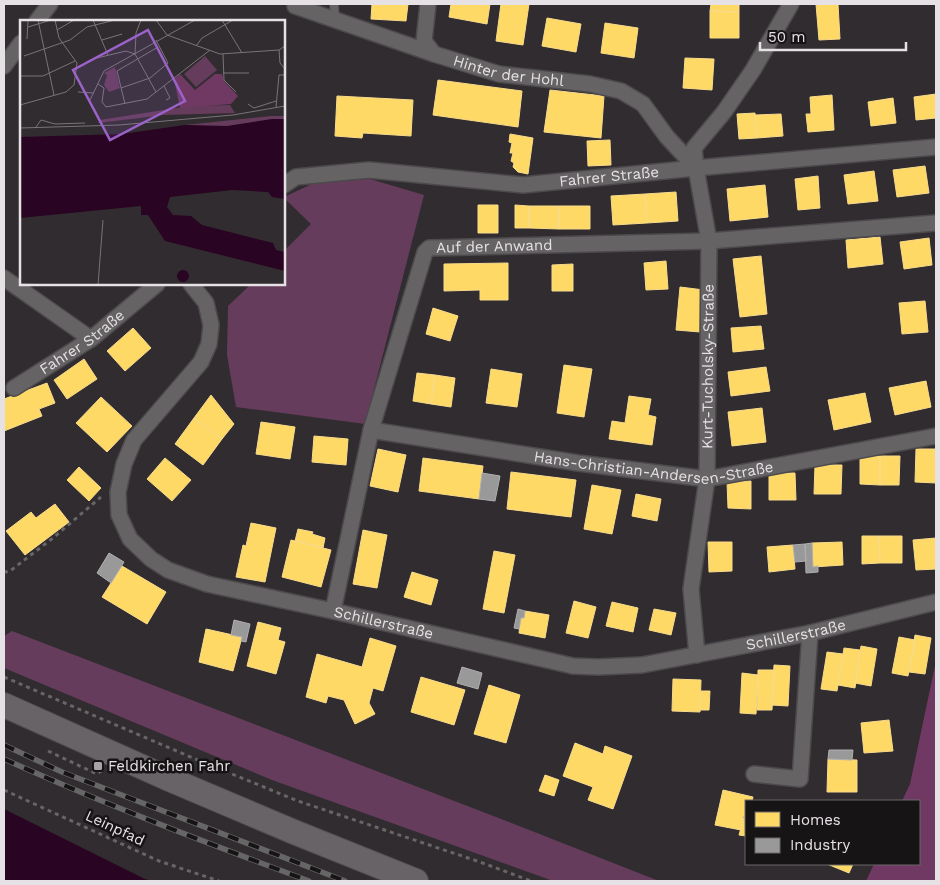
<svg xmlns="http://www.w3.org/2000/svg" width="940" height="885" viewBox="0 0 940 885" font-family="'Work Sans',sans-serif">
<rect width="100%" height="100%" fill="#302c2f"/>
<path fill="#663c5c" d="M 370,179 L 424,195 L 365,424 L 236,407 L 227,355 L 228,306 L 251,284 L 284,284 L 284,251 L 311,224 L 284,198 L 284,197 L 314,183 Z
M 12,631 L 509,822 L 659,881 L 553,881 L 272,780 L 4,668 L 4,636 Z"/>
<path fill="#703964" d="M 936,661 L 936,881 L 866,881 L 874,864 L 919,864 L 919,801 L 902,801 L 910,784 Z"/>
<path fill="#2a0423" d="M 4,809 L 145,879 L 152,881 L 4,881 Z"/>
<path fill="#ffd966" stroke="#f8db8c" d="M 372,4 L 408,4 L 406,21 L 371,19 Z
M 451,4 L 490,4 L 487,24 L 449,17 Z
M 501,4 L 529,4 L 523,45 L 496,41 Z
M 711,4 L 739,4 L 739,12 L 710,11 Z
M 816,4 L 838,4 L 840,39 L 819,40 Z
M 710,11 L 739,12 L 739,38 L 710,38 Z
M 547,18 L 581,24 L 576,52 L 542,46 Z
M 605,23 L 638,28 L 634,58 L 601,53 Z
M 685,58 L 714,59 L 712,90 L 683,88 Z
M 438,80 L 522,91 L 518,127 L 433,115 Z
M 550,90 L 604,96 L 601,138 L 544,132 Z
M 936,94 L 936,118 L 916,120 L 914,97 Z
M 832,95 L 834,130 L 808,132 L 806,114 L 811,114 L 810,97 Z
M 337,96 L 413,100 L 411,136 L 363,133 L 362,138 L 335,136 Z
M 893,98 L 896,123 L 871,126 L 868,102 Z
M 755,113 L 757,138 L 739,139 L 737,114 Z
M 781,114 L 783,136 L 757,138 L 755,115 Z
M 510,134 L 533,138 L 528,174 L 518,172 L 513,167 L 514,163 L 511,161 L 513,153 L 510,153 L 512,143 L 509,142 Z
M 610,140 L 611,165 L 588,166 L 587,141 Z
M 925,166 L 929,193 L 897,197 L 893,170 Z
M 874,171 L 878,201 L 848,204 L 844,175 Z
M 818,176 L 820,208 L 798,210 L 795,179 Z
M 765,185 L 768,217 L 730,221 L 727,189 Z
M 676,192 L 678,221 L 647,223 L 645,194 Z
M 645,194 L 647,223 L 613,225 L 611,196 Z
M 478,205 L 498,205 L 498,233 L 478,233 Z
M 515,205 L 529,206 L 529,228 L 515,228 Z
M 529,206 L 559,206 L 559,229 L 529,228 Z
M 559,206 L 590,206 L 590,229 L 559,229 Z
M 880,237 L 883,264 L 848,268 L 846,240 Z
M 929,238 L 932,265 L 904,269 L 900,242 Z
M 761,256 L 767,314 L 740,317 L 733,259 Z
M 666,261 L 668,289 L 646,290 L 644,263 Z
M 508,263 L 508,300 L 480,300 L 480,290 L 444,291 L 444,264 Z
M 573,264 L 573,291 L 552,291 L 552,265 Z
M 680,287 L 704,290 L 700,332 L 676,330 Z
M 925,301 L 928,332 L 902,334 L 899,303 Z
M 433,308 L 458,316 L 450,341 L 426,334 Z
M 761,326 L 764,349 L 733,352 L 731,328 Z
M 133,328 L 151,348 L 125,371 L 107,351 Z
M 84,359 L 97,379 L 67,399 L 54,380 Z
M 564,365 L 592,369 L 584,417 L 557,413 Z
M 766,367 L 770,391 L 731,396 L 728,372 Z
M 491,369 L 522,374 L 517,407 L 486,403 Z
M 417,373 L 435,375 L 431,404 L 413,401 Z
M 435,375 L 455,378 L 451,407 L 431,404 Z
M 926,381 L 931,407 L 895,415 L 889,388 Z
M 47,383 L 55,403 L 39,409 L 42,416 L 4,431 L 4,399 Z
M 865,393 L 871,422 L 834,430 L 828,400 Z
M 211,395 L 234,424 L 222,439 L 194,418 Z
M 629,396 L 651,399 L 648,415 L 656,417 L 652,445 L 609,439 L 612,421 L 625,423 Z
M 101,397 L 132,426 L 107,452 L 76,423 Z
M 762,408 L 766,442 L 732,446 L 728,412 Z
M 194,418 L 222,439 L 203,465 L 175,444 Z
M 261,422 L 295,427 L 290,459 L 256,454 Z
M 314,436 L 348,439 L 346,465 L 312,462 Z
M 378,449 L 406,455 L 398,492 L 370,486 Z
M 916,449 L 936,449 L 936,483 L 915,482 Z
M 860,456 L 880,456 L 880,485 L 860,484 Z
M 880,456 L 900,456 L 899,485 L 880,485 Z
M 165,458 L 191,480 L 172,501 L 147,479 Z
M 423,458 L 483,466 L 479,499 L 419,491 Z
M 815,465 L 842,465 L 841,494 L 814,494 Z
M 79,467 L 101,488 L 89,501 L 67,480 Z
M 511,472 L 576,480 L 571,517 L 507,509 Z
M 769,473 L 795,473 L 796,500 L 769,500 Z
M 751,481 L 751,509 L 728,508 L 727,482 Z
M 592,485 L 621,490 L 612,534 L 584,529 Z
M 636,494 L 661,499 L 657,521 L 632,516 Z
M 55,504 L 69,522 L 25,555 L 6,531 L 31,512 L 36,518 Z
M 251,523 L 276,528 L 265,582 L 236,577 L 243,545 L 246,546 Z
M 298,529 L 313,532 L 312,534 L 325,538 L 323,548 L 295,541 Z
M 363,530 L 387,535 L 377,588 L 353,584 Z
M 862,536 L 879,536 L 880,563 L 862,564 Z
M 879,536 L 902,536 L 902,563 L 880,563 Z
M 936,538 L 936,569 L 916,570 L 913,540 Z
M 291,540 L 331,550 L 321,587 L 282,577 Z
M 708,542 L 732,542 L 732,571 L 709,572 Z
M 842,542 L 843,565 L 813,567 L 812,543 Z
M 793,545 L 795,569 L 769,572 L 767,547 Z
M 494,551 L 515,555 L 504,613 L 483,609 Z
M 122,566 L 166,592 L 147,624 L 102,597 Z
M 412,572 L 438,580 L 431,605 L 404,597 Z
M 574,601 L 596,607 L 588,638 L 566,633 Z
M 612,602 L 638,608 L 633,632 L 606,626 Z
M 654,609 L 676,613 L 671,635 L 649,630 Z
M 525,611 L 549,615 L 545,638 L 519,633 L 521,618 L 524,618 Z
M 258,622 L 281,628 L 278,640 L 285,642 L 276,674 L 247,666 Z
M 206,629 L 242,637 L 233,671 L 199,662 Z
M 915,635 L 931,638 L 925,674 L 909,672 Z
M 899,637 L 915,640 L 908,676 L 892,673 Z
M 370,638 L 396,646 L 383,691 L 373,688 L 369,703 L 375,714 L 355,724 L 344,700 L 328,696 L 326,703 L 306,697 L 317,654 L 362,667 Z
M 861,646 L 877,649 L 871,686 L 855,683 Z
M 844,648 L 860,650 L 855,688 L 838,685 Z
M 827,652 L 843,654 L 837,691 L 821,689 Z
M 774,665 L 790,666 L 788,706 L 772,705 Z
M 758,670 L 774,670 L 772,710 L 757,710 Z
M 742,673 L 758,675 L 756,714 L 740,713 Z
M 421,677 L 465,690 L 454,725 L 411,712 Z
M 673,679 L 701,680 L 700,712 L 672,711 Z
M 489,685 L 520,695 L 506,743 L 474,734 Z
M 701,691 L 710,691 L 709,710 L 700,710 Z
M 889,720 L 893,751 L 864,753 L 861,723 Z
M 575,743 L 603,754 L 605,746 L 632,756 L 613,809 L 588,800 L 593,787 L 563,776 Z
M 828,759 L 857,760 L 857,792 L 827,792 Z
M 545,775 L 559,780 L 554,796 L 539,791 Z
M 723,790 L 753,797 L 752,801 L 746,801 L 746,817 L 743,816 L 741,830 L 715,825 Z
M 744,817 L 746,817 L 746,836 L 739,835 Z
M 827,864 L 853,864 L 849,873 Z"/>
<path fill="#999" stroke="#b0afb0" d="M 482,473 L 500,476 L 495,501 L 479,499 Z
M 812,543 L 813,567 L 818,566 L 818,572 L 806,573 L 805,544 Z
M 805,544 L 806,561 L 795,562 L 793,545 Z
M 109,553 L 124,562 L 111,583 L 97,573 Z
M 518,609 L 525,611 L 524,618 L 521,618 L 519,629 L 514,628 Z
M 234,620 L 250,624 L 246,642 L 241,641 L 242,637 L 231,635 Z
M 462,667 L 482,673 L 478,689 L 457,683 Z
M 829,750 L 853,750 L 852,760 L 828,759 Z"/>
<g fill="none" stroke-linecap="round" stroke-linejoin="round">
<defs>
<path id="service" d="M 334,4 L 335,20"/>
<g id="minor">
<path d="M 428,4 L 424,41 L 434,54"/>
<path id="s1" d="M 295,6 L 434,54 L 499,74 L 590,84 L 621,91 L 643,104 L 667,137 L 696,168"/>
<path d="M 37,21 L 50,4"/>
<path d="M 4,66 L 21,43"/>
<path id="s2" d="M 284,185 L 296,177 L 369,170 L 523,185 L 696,168 L 936,147"/>
<path d="M 4,278 L 91,339"/>
<path id="s3" d="M 191,284 L 206,303 L 211,325 L 209,344 L 201,362 L 134,440 L 124,464 L 118,492 L 119,515 L 130,539 L 151,559 L 168,570 L 207,584 L 333,611 L 573,666 L 598,667 L 642,665 L 810,633 L 936,602"/>
<path id="s4" d="M 14,388 L 91,339 L 157,284"/>
<path id="s5" d="M 371,430 L 578,463 L 707,479 L 936,436"/>
<path id="s6" d="M 333,611 L 371,430 L 425,252 L 429,248 L 709,241 L 936,223"/>
<path id="s7" d="M 697,655 L 691,589 L 707,479 L 709,241 L 696,168 L 694,148 L 724,112 L 753,70 L 791,4"/>
<path d="M 754,774 L 800,779 L 810,633"/>
</g>
<path id="primary" d="M 4,705 L 169,779 L 294,832 L 416,881"/>
</defs>
<use href="#service" stroke="#4c4a4c" stroke-width="10"/>
<use href="#minor" stroke="#4c4a4c" stroke-width="18"/>
<use href="#primary" stroke="#4c4a4c" stroke-width="26"/>
<path stroke="#676566" stroke-width="3" stroke-dasharray="4 4" stroke-linecap="butt" d="M 4,571 L 6,572 L 10,571 L 53,538 L 101,497
M 4,677 L 200,761 L 298,801 L 480,862 L 531,881
M 48,751 L 97,774 L 101,771
M 4,790 L 159,861 L 219,881"/>
<use href="#service" stroke="#666365" stroke-width="8"/>
<use href="#minor" stroke="#666365" stroke-width="15"/>
<use href="#primary" stroke="#676366" stroke-width="24"/>
<defs>
<path id="rail" d="M 4,745 L 62,772 L 345,881
M 4,759 C 104,804 207,843 309,881"/>
</defs>
<use href="#rail" stroke="#676667" stroke-width="5.5"/>
<use href="#rail" stroke="#171416" stroke-width="4" stroke-dasharray="11" stroke-linecap="butt"/>
</g>
<rect fill="#a6a2a5" stroke="#171416" stroke-width="2" x="93" y="761" width="10" height="10" rx="2.5"/>
<g text-anchor="middle" stroke-width="5" stroke-linejoin="round" paint-order="stroke">
<g font-size="15" fill="#e6e1e5" stroke="#171416">
<text dy="5" stroke="none"><textPath href="#s1" startOffset="224">Hinter der Hohl</textPath></text>
<text dy="5" stroke="none"><textPath href="#s2" startOffset="329">Fahrer Straße</textPath></text>
<text dy="5" stroke="none"><textPath href="#s6" startOffset="442">Auf der Anwand</textPath></text>
<text dy="5" stroke="none"><textPath href="#s4" startOffset="82">Fahrer Straße</textPath></text>
<text dy="5" stroke="none"><textPath href="#s7" startOffset="290">Kurt-Tucholsky-Straße</textPath></text>
<text dy="5" stroke="none"><textPath href="#s5" startOffset="286">Hans-Christian-Andersen-Straße</textPath></text>
<text dy="5" stroke="none"><textPath href="#s3" startOffset="564">Schillerstraße</textPath></text>
<text dy="5" stroke="none"><textPath href="#s3" startOffset="984">Schillerstraße</textPath></text>
<text transform="translate(115 828) rotate(25)" y="5">Leinpfad</text>
</g>
<g font-size="15" fill="#e6e1e5" stroke="#171416" text-anchor="start">
<text x="108" y="771">Feldkirchen Fahr</text>
</g>
</g>
<g transform="translate(20 20)">
<rect width="265" height="265" fill="#302c2f"/>
<path d="M 185,36 L 197,50 L 176,67 L 164,54 ZM 95,47 L 100,68 L 89,72 L 84,65 L 87,55 L 84,53 ZM 210,85 L 215,93 L 144,95 L 78,103 L 80,100 L 169,86 ZM 251,96 L 265,96 L 265,99 L 207,107 L 165,105 Z" fill="#663c5c"/>
<path d="M 160,54 L 175,70 L 195,54 L 202,54 L 204,61 L 218,76 L 211,84 L 160,88 L 154,59 Z" fill="#703964"/>
<path d="M 252,99 L 265,99 L 265,179 L 252,177 L 248,172 L 212,170 L 150,177 L 147,187 L 153,195 L 171,196 L 182,205 L 253,223 L 256,230 L 265,232 L 265,251 L 145,221 L 128,195 L 121,195 L 121,186 L 0,198 L 0,117 L 102,114 L 165,105 L 207,106 ZM157 256a6 6 0 1 1 12 0a6 6 0 1 1-12 0Z" fill="#2a0423"/>
<path fill="none" stroke="#2a0423" stroke-width="2.5" d="M 0,172 L 241,151 L 265,154"/>
<path fill="none" stroke="#797478" stroke-width="1" d="M 18,0 L 34,75M 73,0 L 88,35M 136,0 L 147,15 L 200,34 L 259,30 L 265,26M 202,0 L 222,33M 8,7 L 31,0M 37,10 L 54,0M 7,19 L 8,0M 82,20 L 102,14M 176,26 L 182,18 L 213,0M 259,30 L 260,43 L 265,49M 115,34 L 136,72M 115,34 L 116,13 L 121,0M 203,34 L 204,60 L 216,72M 4,36 L 50,20 L 67,7 L 95,0M 77,38 L 106,31 L 115,34M 203,53 L 229,53M 1,56 L 23,56 L 55,41M 78,64 L 84,68 L 82,82 L 86,87 L 127,79 L 190,30M 144,66 L 150,78 L 146,80M 101,68 L 130,58 L 148,43 L 136,20M 58,72 L 74,73M 70,80 L 84,51 L 175,0M 105,84 L 97,51 L 138,27M 228,84 L 234,88 L 256,81M 0,85 L 46,72 L 54,65 L 57,43 L 39,18 L 35,0M 256,87 L 259,55 L 265,55M 16,107 L 21,100 L 35,104 L 65,103M 0,108 L 99,105 L 213,95 L 265,86M 0,264 L 36,265M 78,265 L 83,200"/>
<path fill="#9b62ca" fill-opacity="0.15" stroke="#9b62ca" stroke-width="2.5" d="M 128,10 L 165,81 L 90,120 L 53,50 Z"/>
<rect width="265" height="265" fill="none" stroke="#e6e1e5" stroke-width="2.5"/>
</g>
<rect width="940" height="885" fill="none" stroke="#e6e1e5" stroke-width="10"/>
<rect x="745" y="800" width="175" height="65" fill="#171416" stroke="#6a6669"/>
<rect x="755" y="812" width="25" height="15" fill="#ffd966" stroke="#6a6669"/>
<text x="790" y="825" font-size="15" fill="#e6e1e5">Homes</text>
<rect x="755" y="838" width="25" height="15" fill="#999999" stroke="#6a6669"/>
<text x="790" y="850" font-size="15" fill="#e6e1e5">Industry</text>
<path d="M760 42v8h146v-8" fill="none" stroke="#e6e1e5" stroke-width="2.5"/>
<text x="768" y="42" font-size="15" fill="#e6e1e5" stroke="#171416" stroke-width="4" paint-order="stroke">50 m</text>
</svg>
